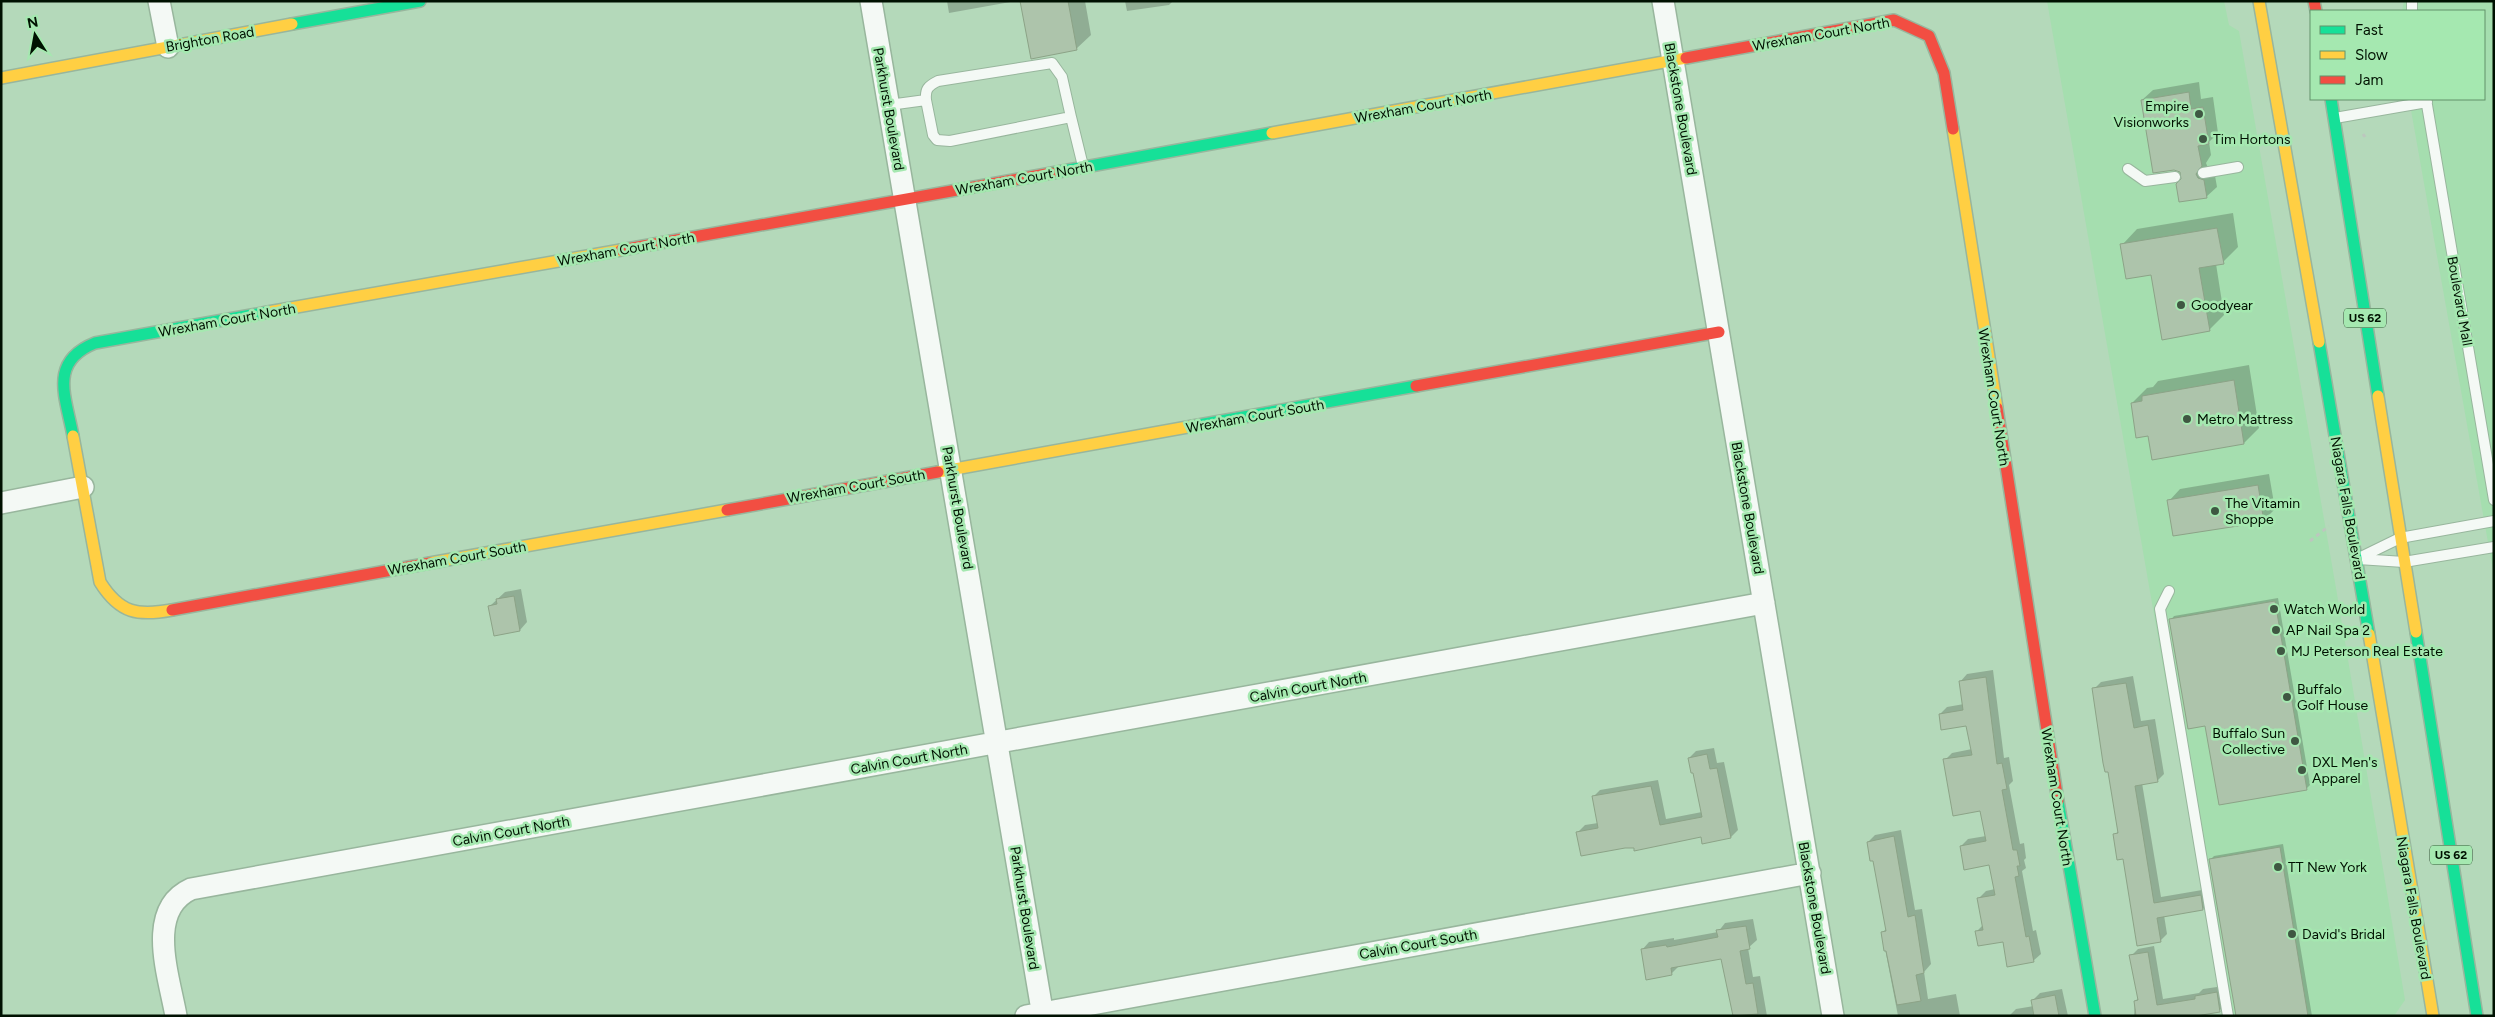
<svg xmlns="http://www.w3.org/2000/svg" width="2495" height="1017" viewBox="0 0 2495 1017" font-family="Figtree,sans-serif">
<rect width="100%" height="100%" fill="#b4d9ba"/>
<path fill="#a5deaf" d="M 2047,1 L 2224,1 L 2229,25 L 2239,31 L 2336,588 L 2405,1000 L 2394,1016 L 2224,1016 Z
M 2404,1 L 2494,1 L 2494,576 L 2409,99 L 2484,99 L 2484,11 L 2402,11 Z"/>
<path fill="#0003" d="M 947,1 L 1016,1 L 949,13 Z
M 1021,1 L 1085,1 L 1091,35 L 1076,49 Z
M 1125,1 L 1173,1 L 1169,5 L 1127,11 Z
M 2199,82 L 2201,99 L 2213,97 L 2218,133 L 2209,142 L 2211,155 L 2206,163 L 2208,168 L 2214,170 L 2217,187 L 2206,197 L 2183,179 L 2181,172 L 2142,100 L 2153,90 Z
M 2233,213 L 2238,247 L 2223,262 L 2216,264 L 2224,315 L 2209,330 L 2122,245 L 2137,229 Z
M 2249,365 L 2259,428 L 2244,443 L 2153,458 L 2149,434 L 2132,403 L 2147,388 L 2153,387 L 2158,381 Z
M 2269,474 L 2275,509 L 2263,521 L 2169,501 L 2180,489 Z
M 521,589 L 527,622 L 520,630 L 490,606 L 505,592 Z
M 2278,598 L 2310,785 L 2306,789 L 2206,724 L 2171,620 L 2174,616 Z
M 1993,670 L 2004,758 L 2009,757 L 2013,781 L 2009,785 L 2020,844 L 2024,843 L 2026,858 L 2024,860 L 2026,868 L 2022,871 L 2033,931 L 2036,930 L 2041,954 L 2033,961 L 2004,941 L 1977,931 L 1984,924 L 1979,898 L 1986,891 L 1995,889 L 1990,863 L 1961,846 L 1968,839 L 1986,836 L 1981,810 L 1945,760 L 1952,753 L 1972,749 L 1967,724 L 1940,714 L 1947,707 L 1964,704 L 1960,682 L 1967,674 Z
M 2133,676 L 2141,721 L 2155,719 L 2164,774 L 2157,781 L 2142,783 L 2161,897 L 2208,889 L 2210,902 L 2203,909 L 2164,915 L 2167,934 L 2160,941 L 2115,835 L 2119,830 L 2094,689 L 2101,682 Z
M 1714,748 L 1717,763 L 1724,762 L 1738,830 L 1731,837 L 1578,832 L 1585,825 L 1598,823 L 1593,797 L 1600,790 L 1658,780 L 1666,819 L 1702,812 L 1694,771 L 1689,758 L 1696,751 Z
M 1901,830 L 1915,910 L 1922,909 L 1931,964 L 1924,972 L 1928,999 L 1956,994 L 1960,1016 L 1898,1016 L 1882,933 L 1887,928 L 1874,859 L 1868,842 L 1875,835 Z
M 2283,844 L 2312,1016 L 2237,1016 L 2211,859 L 2214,856 Z
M 1753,919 L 1757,940 L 1748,948 L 1753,977 L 1760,976 L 1767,1016 L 1734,1016 L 1722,958 L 1679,966 L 1671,974 L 1642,950 L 1649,942 L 1674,938 L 1674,940 L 1718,932 L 1725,923 Z
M 2154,946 L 2163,999 L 2199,993 L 2203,989 L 2224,986 L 2227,1003 L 2220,1010 L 2203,1013 L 2203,1016 L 2134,1016 L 2135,1002 L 2138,998 L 2131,956 L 2138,949 Z
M 2062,989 L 2068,1016 L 2009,1016 L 2016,1009 L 2034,1006 L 2033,1000 L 2040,993 Z"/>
<path fill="#adc4ab" stroke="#8ca387" d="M 1020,1 L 1068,1 L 1077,50 L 1031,59 Z
M 2189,92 L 2191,109 L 2203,107 L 2209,144 L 2198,146 L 2202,166 L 2196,174 L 2198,178 L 2204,180 L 2207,198 L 2179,202 L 2176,184 L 2181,179 L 2180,172 L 2174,170 L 2153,173 L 2141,100 Z
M 2217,228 L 2224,264 L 2199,268 L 2210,331 L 2162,340 L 2151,275 L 2126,279 L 2120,244 Z
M 2234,380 L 2244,444 L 2152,460 L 2148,436 L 2136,438 L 2131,403 L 2142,401 L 2142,396 Z
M 2258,485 L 2264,522 L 2173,536 L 2167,500 Z
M 514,596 L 520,631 L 494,636 L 488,606 L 497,604 L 496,599 Z
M 2275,601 L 2307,790 L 2219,805 L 2205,726 L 2188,729 L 2169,619 Z
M 1986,677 L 1997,764 L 2002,763 L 2007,789 L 2002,790 L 2013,850 L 2017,850 L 2020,866 L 2017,866 L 2019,876 L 2015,877 L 2026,937 L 2029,936 L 2034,962 L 2007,967 L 2003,942 L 1978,946 L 1975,931 L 1983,930 L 1977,898 L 1995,895 L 1989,865 L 1964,870 L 1960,846 L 1986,841 L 1980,811 L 1953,816 L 1943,759 L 1972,755 L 1966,726 L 1941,730 L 1939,714 L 1963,710 L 1959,681 Z
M 2126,683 L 2134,728 L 2148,725 L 2158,782 L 2135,786 L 2154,903 L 2201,895 L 2203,910 L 2157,918 L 2161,942 L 2137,946 L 2123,859 L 2117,860 L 2113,834 L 2118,833 L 2108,772 L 2105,772 L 2103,763 L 2092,688 Z
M 1707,754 L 1710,769 L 1717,768 L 1731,838 L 1702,844 L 1701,837 L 1634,851 L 1634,848 L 1625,848 L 1581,856 L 1576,832 L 1598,828 L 1592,796 L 1651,786 L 1660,825 L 1702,817 L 1693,773 L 1691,773 L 1688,758 Z
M 1894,836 L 1908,917 L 1915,915 L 1924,973 L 1916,975 L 1921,1001 L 1897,1005 L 1886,951 L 1884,951 L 1881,932 L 1886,931 L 1873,861 L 1870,861 L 1867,842 Z
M 2280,847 L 2308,1016 L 2236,1016 L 2209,859 Z
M 1746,926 L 1750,949 L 1740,951 L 1746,984 L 1753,983 L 1758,1014 L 1733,1016 L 1721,959 L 1671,968 L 1672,975 L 1646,980 L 1641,949 L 1666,945 L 1667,947 L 1718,937 L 1716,930 Z
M 2148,952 L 2157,1005 L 2195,999 L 2195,996 L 2217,992 L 2220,1012 L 2196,1016 L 2136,1016 L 2134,1001 L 2138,1000 L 2129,955 Z
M 2055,995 L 2059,1016 L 2034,1016 L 2031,1000 Z"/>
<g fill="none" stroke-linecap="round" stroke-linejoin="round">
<defs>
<path id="lane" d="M 2412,1 L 2412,11
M 2426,99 L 2494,500
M 926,100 C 925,89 928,86 938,81 L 1052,63 L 1062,77 L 1071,117
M 889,105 L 926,100 L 933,135 L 937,140 L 950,141 L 1071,117 L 1083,166
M 2335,118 L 2427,102
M 2128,169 L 2145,181 L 2175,177
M 2203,173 L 2238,167
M 2359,558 L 2400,538 L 2494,521
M 2358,559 L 2404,562 L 2494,547
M 2169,591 L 2160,609 L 2228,1016"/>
<path id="street" d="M 159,1 L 168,47
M 871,1 L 1043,1016
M 1663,1 L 1833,1016
M 1,503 L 83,487
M 176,1016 C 169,976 145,910 191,889 L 1764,603
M 1026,1016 L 1810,873"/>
<path id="fast" d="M 292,24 L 420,1
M 2331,99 L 2378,396
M 1052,173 L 1272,133
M 2319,342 L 2369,634
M 1193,426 L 1416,386
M 73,436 C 66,397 48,362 95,343 L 268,312
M 2416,632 L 2477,1016
M 2058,801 L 2095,1016"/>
<path id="slow" d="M 2259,1 L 2319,342
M 1,78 L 292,24
M 1953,129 L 1997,408
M 1272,133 L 1686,58
M 268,312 L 621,250
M 2378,396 L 2416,632
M 73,436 L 100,582 C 120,614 138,616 172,610
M 938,472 L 1193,426
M 430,563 L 727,510
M 2369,634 L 2433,1016"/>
<path id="jam" d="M 2314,1 L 2316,11
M 1686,58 L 1894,20 L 1929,36 L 1944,73 L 1953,129
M 621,250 L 1052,173
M 1416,386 L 1719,332
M 1997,408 L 2058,801
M 727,510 L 938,472
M 172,610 L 430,563"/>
</defs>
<use href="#lane" stroke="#98b69d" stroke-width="12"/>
<use href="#street" stroke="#98b69d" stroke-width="24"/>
<use href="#fast" stroke="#98b69d" stroke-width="14"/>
<use href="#slow" stroke="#98b69d" stroke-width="14"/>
<use href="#jam" stroke="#98b69d" stroke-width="14"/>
<path stroke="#bcc7be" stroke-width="3" stroke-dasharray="4 4" stroke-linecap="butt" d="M 2363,134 L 2365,137
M 2310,541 L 2329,526"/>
<use href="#lane" stroke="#f4f9f5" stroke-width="10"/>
<use href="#street" stroke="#f4f9f5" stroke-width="21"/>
<use href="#fast" stroke="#16e098" stroke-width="11"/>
<use href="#slow" stroke="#ffcf43" stroke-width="11"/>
<use href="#jam" stroke="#f24e42" stroke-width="11"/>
</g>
<g fill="#3f5742" stroke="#a5e8b0" stroke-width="2">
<circle cx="2199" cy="114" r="5"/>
<circle cx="2203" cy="139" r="5"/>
<circle cx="2181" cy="305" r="5"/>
<circle cx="2187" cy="419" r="5"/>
<circle cx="2215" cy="511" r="5"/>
<circle cx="2274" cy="609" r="5"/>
<circle cx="2276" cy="630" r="5"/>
<circle cx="2281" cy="651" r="5"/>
<circle cx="2287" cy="697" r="5"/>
<circle cx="2295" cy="741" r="5"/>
<circle cx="2302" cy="770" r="5"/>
<circle cx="2278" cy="867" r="5"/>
<circle cx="2292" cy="934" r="5"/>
</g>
<g text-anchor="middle" stroke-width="5" stroke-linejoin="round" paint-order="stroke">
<g fill="#a5e8b0" stroke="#325236" stroke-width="1">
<rect x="2344" y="308.5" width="42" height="19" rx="4"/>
<rect x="2430" y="845.5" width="42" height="19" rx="4"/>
</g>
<g font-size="12" font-weight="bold" fill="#001101">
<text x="2365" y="322">US 62</text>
<text x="2451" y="859">US 62</text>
</g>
<g font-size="14" fill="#001101" stroke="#a5e8b0">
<text transform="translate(1821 34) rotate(-10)" y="5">Wrexham Court North</text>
<text transform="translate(210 39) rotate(-10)" y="5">Brighton Road</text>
<text transform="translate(1423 106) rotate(-10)" y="5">Wrexham Court North</text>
<text transform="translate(889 109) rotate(80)" y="5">Parkhurst Boulevard</text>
<text transform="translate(1681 109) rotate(80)" y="5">Blackstone Boulevard</text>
<text transform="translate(1024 178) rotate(-10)" y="5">Wrexham Court North</text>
<text transform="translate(626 249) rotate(-10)" y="5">Wrexham Court North</text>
<text transform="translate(2460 301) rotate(80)" y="5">Boulevard Mall</text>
<text transform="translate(227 320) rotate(-10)" y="5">Wrexham Court North</text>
<text transform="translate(1994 397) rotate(81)" y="5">Wrexham Court North</text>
<text transform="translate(1255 416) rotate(-10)" y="5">Wrexham Court South</text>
<text transform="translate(856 486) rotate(-10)" y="5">Wrexham Court South</text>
<text transform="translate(958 508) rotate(80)" y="5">Parkhurst Boulevard</text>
<text transform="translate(1748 508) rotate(80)" y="5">Blackstone Boulevard</text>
<text transform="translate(2348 508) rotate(80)" y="5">Niagara Falls Boulevard</text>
<text transform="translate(457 558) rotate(-10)" y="5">Wrexham Court South</text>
<text transform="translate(1308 687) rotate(-10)" y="5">Calvin Court North</text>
<text transform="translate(909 759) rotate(-10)" y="5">Calvin Court North</text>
<text transform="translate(2057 797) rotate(81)" y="5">Wrexham Court North</text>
<text transform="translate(511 831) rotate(-10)" y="5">Calvin Court North</text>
<text transform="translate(1025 908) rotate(81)" y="5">Parkhurst Boulevard</text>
<text transform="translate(1815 908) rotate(80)" y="5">Blackstone Boulevard</text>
<text transform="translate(2414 908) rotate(80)" y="5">Niagara Falls Boulevard</text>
<text transform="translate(1418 944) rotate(-10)" y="5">Calvin Court South</text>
</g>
<g font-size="14" fill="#001101" stroke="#a5e8b0" text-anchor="start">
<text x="2189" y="111" text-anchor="end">Empire<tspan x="2189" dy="16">Visionworks</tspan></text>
<text x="2213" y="144">Tim Hortons</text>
<text x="2191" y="310">Goodyear</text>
<text x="2197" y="424">Metro Mattress</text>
<text x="2225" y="508">The Vitamin<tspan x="2225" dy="16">Shoppe</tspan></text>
<text x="2284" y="614">Watch World</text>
<text x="2286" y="635">AP Nail Spa 2</text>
<text x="2291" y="656">MJ Peterson Real Estate</text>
<text x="2297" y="694">Buffalo<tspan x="2297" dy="16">Golf House</tspan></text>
<text x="2285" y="738" text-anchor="end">Buffalo Sun<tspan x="2285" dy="16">Collective</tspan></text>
<text x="2312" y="767">DXL Men's<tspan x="2312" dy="16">Apparel</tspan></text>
<text x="2288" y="872">TT New York</text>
<text x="2302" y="939">David's Bridal</text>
</g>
</g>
<rect width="2495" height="1017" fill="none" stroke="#001101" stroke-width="5"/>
<rect x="2310" y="10" width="175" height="90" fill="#a5e8b0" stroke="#63926a"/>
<rect x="2320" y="26" width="25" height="8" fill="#16e098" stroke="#63926a"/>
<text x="2355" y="35" font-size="15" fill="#001101">Fast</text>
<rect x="2320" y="51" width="25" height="8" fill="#ffcf43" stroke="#63926a"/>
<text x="2355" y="60" font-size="15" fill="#001101">Slow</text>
<rect x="2320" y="76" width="25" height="8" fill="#f24e42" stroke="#63926a"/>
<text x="2355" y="85" font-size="15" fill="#001101">Jam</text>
<g transform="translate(35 35) rotate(349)" stroke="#a5e8b0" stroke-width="4" paint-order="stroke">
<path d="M0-4L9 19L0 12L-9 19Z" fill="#001101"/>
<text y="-8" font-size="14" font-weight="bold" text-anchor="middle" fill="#001101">N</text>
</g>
</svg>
